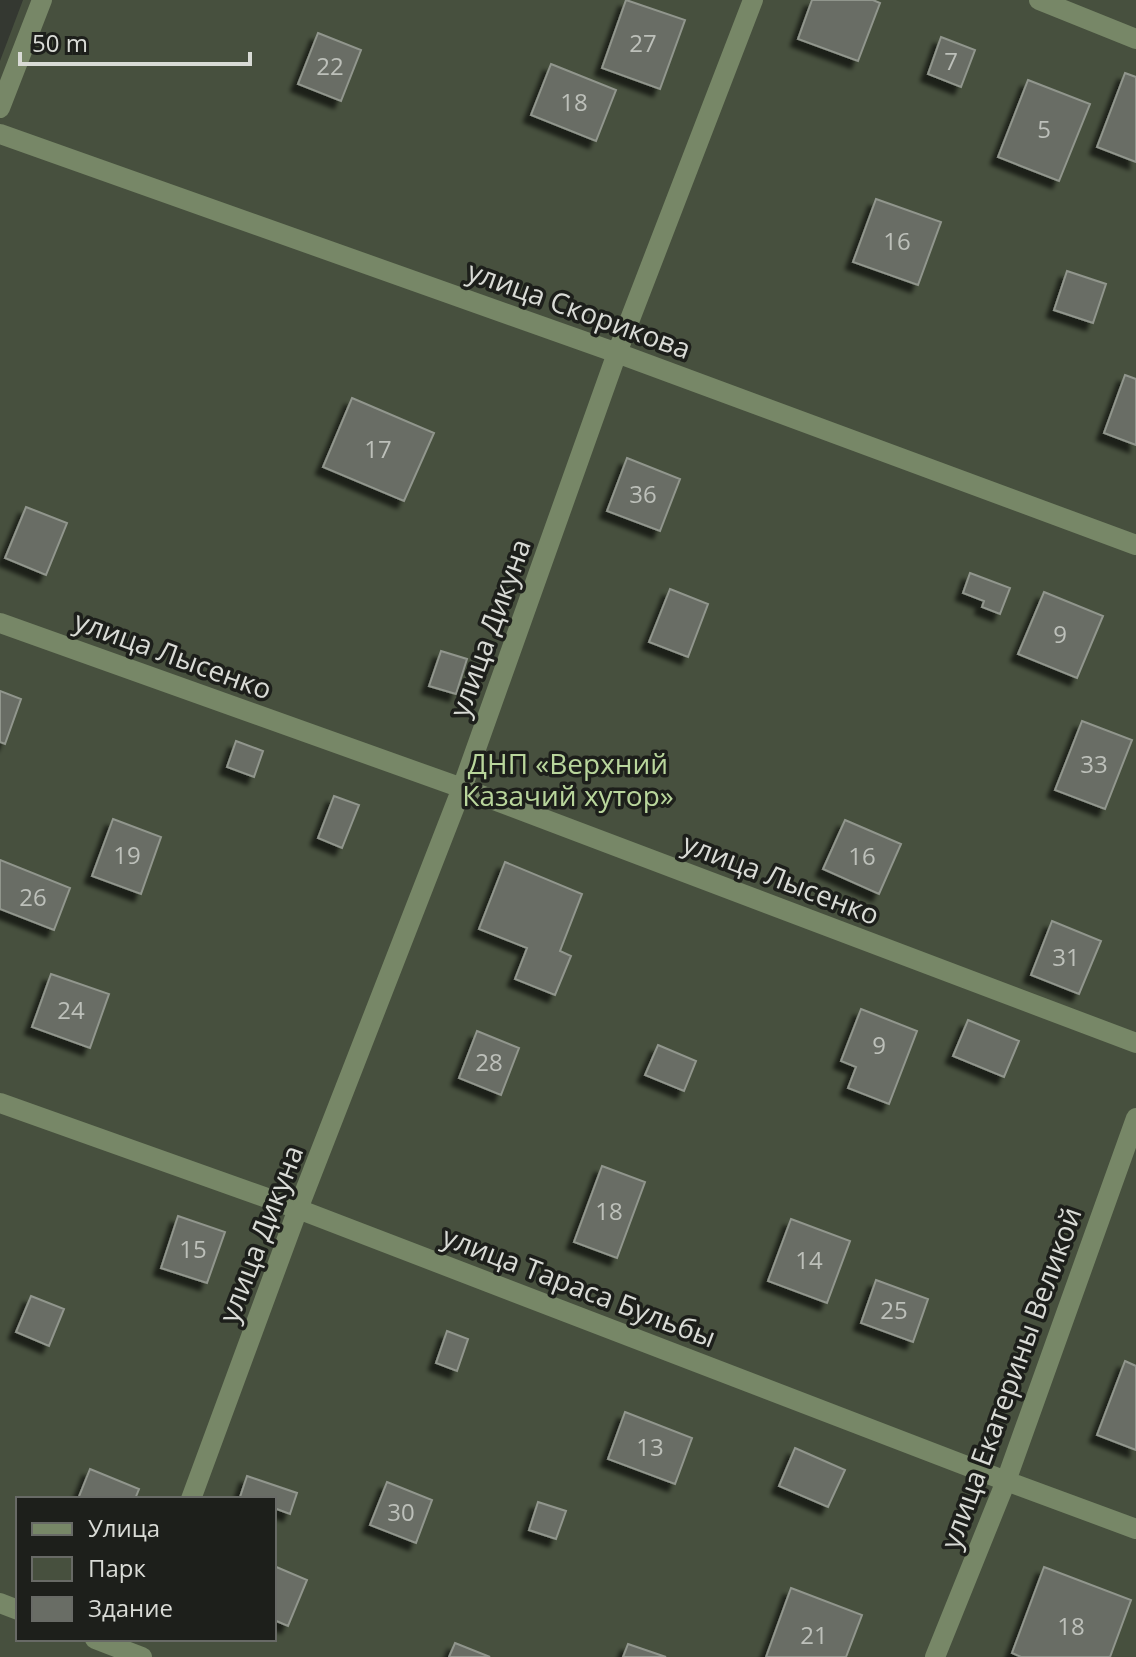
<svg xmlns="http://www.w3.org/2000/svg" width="1136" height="1657" viewBox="0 0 1136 1657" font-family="'Open Sans',sans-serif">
<defs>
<filter id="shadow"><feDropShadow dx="-7" dy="7" stdDeviation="2" flood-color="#0009"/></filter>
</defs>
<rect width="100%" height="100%" fill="#343831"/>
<path fill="#47503e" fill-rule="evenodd" d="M 23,0 L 1136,0 L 1136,1657 L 0,1657 L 0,61 ZM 18,1499 L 274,1499 L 274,1639 L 18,1639 Z"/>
<path fill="#696d65" stroke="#91968d" stroke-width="2" filter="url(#shadow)" d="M 626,0 L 685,20 L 660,89 L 602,68 Z
M 812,0 L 873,0 L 880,3 L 858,61 L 798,39 Z
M 318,33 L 361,50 L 341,101 L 298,84 Z
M 941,37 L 975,50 L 961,87 L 928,74 Z
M 551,64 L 616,90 L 596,141 L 531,115 Z
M 1125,73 L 1136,77 L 1136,162 L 1097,147 Z
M 1028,80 L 1090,104 L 1059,181 L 998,157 Z
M 876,199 L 941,222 L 918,285 L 853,262 Z
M 1067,271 L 1106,284 L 1093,323 L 1054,310 Z
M 1125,375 L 1136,379 L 1136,445 L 1104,433 Z
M 352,398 L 434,433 L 404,501 L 323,467 Z
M 627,458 L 680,479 L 660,531 L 607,511 Z
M 26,507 L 67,523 L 46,575 L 5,558 Z
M 970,573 L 1010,588 L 1000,614 L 982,607 L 984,601 L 963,593 Z
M 670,589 L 708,604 L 688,657 L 649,642 Z
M 1044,592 L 1103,616 L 1077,678 L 1018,654 Z
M 441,651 L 467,659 L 456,694 L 429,686 Z
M 0,691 L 21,699 L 5,744 L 0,742 Z
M 1082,721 L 1132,740 L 1105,809 L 1055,790 Z
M 236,741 L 263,751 L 254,777 L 227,767 Z
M 334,796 L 359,805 L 342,848 L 318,838 Z
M 113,819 L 161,837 L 141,894 L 92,876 Z
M 845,820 L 901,844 L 879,894 L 823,869 Z
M 0,860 L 70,888 L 54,930 L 0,909 Z
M 505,862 L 582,894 L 560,951 L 571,956 L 555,995 L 515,979 L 527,948 L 479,929 Z
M 1052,921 L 1101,941 L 1079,994 L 1031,975 Z
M 51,974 L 109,994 L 90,1048 L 32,1027 Z
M 861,1009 L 917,1031 L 889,1104 L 848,1088 L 856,1067 L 841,1061 Z
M 968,1020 L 1019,1041 L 1004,1077 L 953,1056 Z
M 477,1031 L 519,1048 L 501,1095 L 459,1078 Z
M 658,1045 L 696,1061 L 684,1091 L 645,1075 Z
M 602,1166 L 645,1182 L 617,1258 L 574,1242 Z
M 178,1216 L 225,1232 L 207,1283 L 161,1268 Z
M 791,1219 L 850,1241 L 827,1303 L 768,1281 Z
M 876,1280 L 928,1299 L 913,1342 L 861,1323 Z
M 31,1296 L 64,1309 L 49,1346 L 16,1332 Z
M 447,1331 L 468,1339 L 457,1371 L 436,1363 Z
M 1125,1361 L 1136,1366 L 1136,1450 L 1097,1435 Z
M 625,1412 L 692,1438 L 675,1484 L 608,1459 Z
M 795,1448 L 845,1470 L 828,1507 L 779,1486 Z
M 90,1469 L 139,1489 L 135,1499 L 78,1499 Z
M 247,1476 L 297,1493 L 290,1514 L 274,1508 L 274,1499 L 240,1497 Z
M 387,1482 L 432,1500 L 416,1543 L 370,1525 Z
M 538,1502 L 566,1511 L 556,1539 L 529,1530 Z
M 274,1566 L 307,1580 L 288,1626 L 274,1620 Z
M 1044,1567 L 1131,1600 L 1110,1657 L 1021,1657 L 1012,1653 Z
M 791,1588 L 862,1615 L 846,1657 L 766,1657 Z
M 455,1643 L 490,1657 L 449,1657 Z
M 628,1644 L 666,1657 L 623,1657 Z"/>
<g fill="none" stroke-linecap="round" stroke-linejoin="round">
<path stroke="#778767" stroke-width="20" d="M 1039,0 L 1136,39
M 0,108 L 42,0
M 0,134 L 617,353 L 1136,545
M 0,623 L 462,788 L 1136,1043
M 0,1103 L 298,1209 L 1006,1481 L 1136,1529
M 191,1499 L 298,1209 L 462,788 L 617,353 L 753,0
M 0,1603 L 18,1610
M 95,1639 L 142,1657
M 935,1657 L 1006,1481 L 1136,1118"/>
</g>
<g text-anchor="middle" stroke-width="7" stroke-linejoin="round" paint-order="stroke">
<g font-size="24" fill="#bdc0ba">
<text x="643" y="52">27</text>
<text x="951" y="70">7</text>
<text x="330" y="75">22</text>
<text x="574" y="111">18</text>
<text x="1044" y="138">5</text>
<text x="897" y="250">16</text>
<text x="378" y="458">17</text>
<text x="643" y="503">36</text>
<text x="1060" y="643">9</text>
<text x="1094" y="773">33</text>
<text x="127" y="864">19</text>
<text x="862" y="865">16</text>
<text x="33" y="906">26</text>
<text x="1066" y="966">31</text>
<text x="71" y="1019">24</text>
<text x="879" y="1054">9</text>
<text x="489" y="1071">28</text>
<text x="609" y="1220">18</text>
<text x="193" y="1258">15</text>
<text x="809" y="1269">14</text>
<text x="894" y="1319">25</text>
<text x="650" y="1456">13</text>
<text x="401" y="1521">30</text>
<text x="1071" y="1635">18</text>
<text x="814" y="1644">21</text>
</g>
<g font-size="28" fill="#d9dbd6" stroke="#1d1f1b">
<text transform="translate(579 310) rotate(20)" y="10">улица Скорикова</text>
<text transform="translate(490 628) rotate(-70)" y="10">улица Дикуна</text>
<text transform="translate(173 655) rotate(20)" y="10">улица Лысенко</text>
<text transform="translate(781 879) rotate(21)" y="10">улица Лысенко</text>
<text transform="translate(261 1234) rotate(-69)" y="10">улица Дикуна</text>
<text transform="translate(579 1287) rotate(21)" y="10">улица Тараса Бульбы</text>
<text transform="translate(1011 1378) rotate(-70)" y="10">улица Екатерины Великой</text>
</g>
<g font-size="28" fill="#b9d69c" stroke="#1d1f1b">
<text x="568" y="774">ДНП «Верхний<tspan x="568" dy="32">Казачий хутор»</tspan></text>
</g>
</g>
<rect x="16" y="1497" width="260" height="144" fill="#1d1f1b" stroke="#686a66" stroke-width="2"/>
<rect x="32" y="1523" width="40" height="12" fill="#778767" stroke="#686a66" stroke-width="2"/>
<text x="88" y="1537" font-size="24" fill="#d9dbd6">Улица</text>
<rect x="32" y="1557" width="40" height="24" fill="#47503e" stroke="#686a66" stroke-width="2"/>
<text x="88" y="1577" font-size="24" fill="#d9dbd6">Парк</text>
<rect x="32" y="1597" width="40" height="24" fill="#696d65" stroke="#686a66" stroke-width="2"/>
<text x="88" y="1617" font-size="24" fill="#d9dbd6">Здание</text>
<path d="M20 52v12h230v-12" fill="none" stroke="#d9dbd6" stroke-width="4"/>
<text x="32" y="52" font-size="24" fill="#d9dbd6" stroke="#1d1f1b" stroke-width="6" paint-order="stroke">50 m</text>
</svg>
